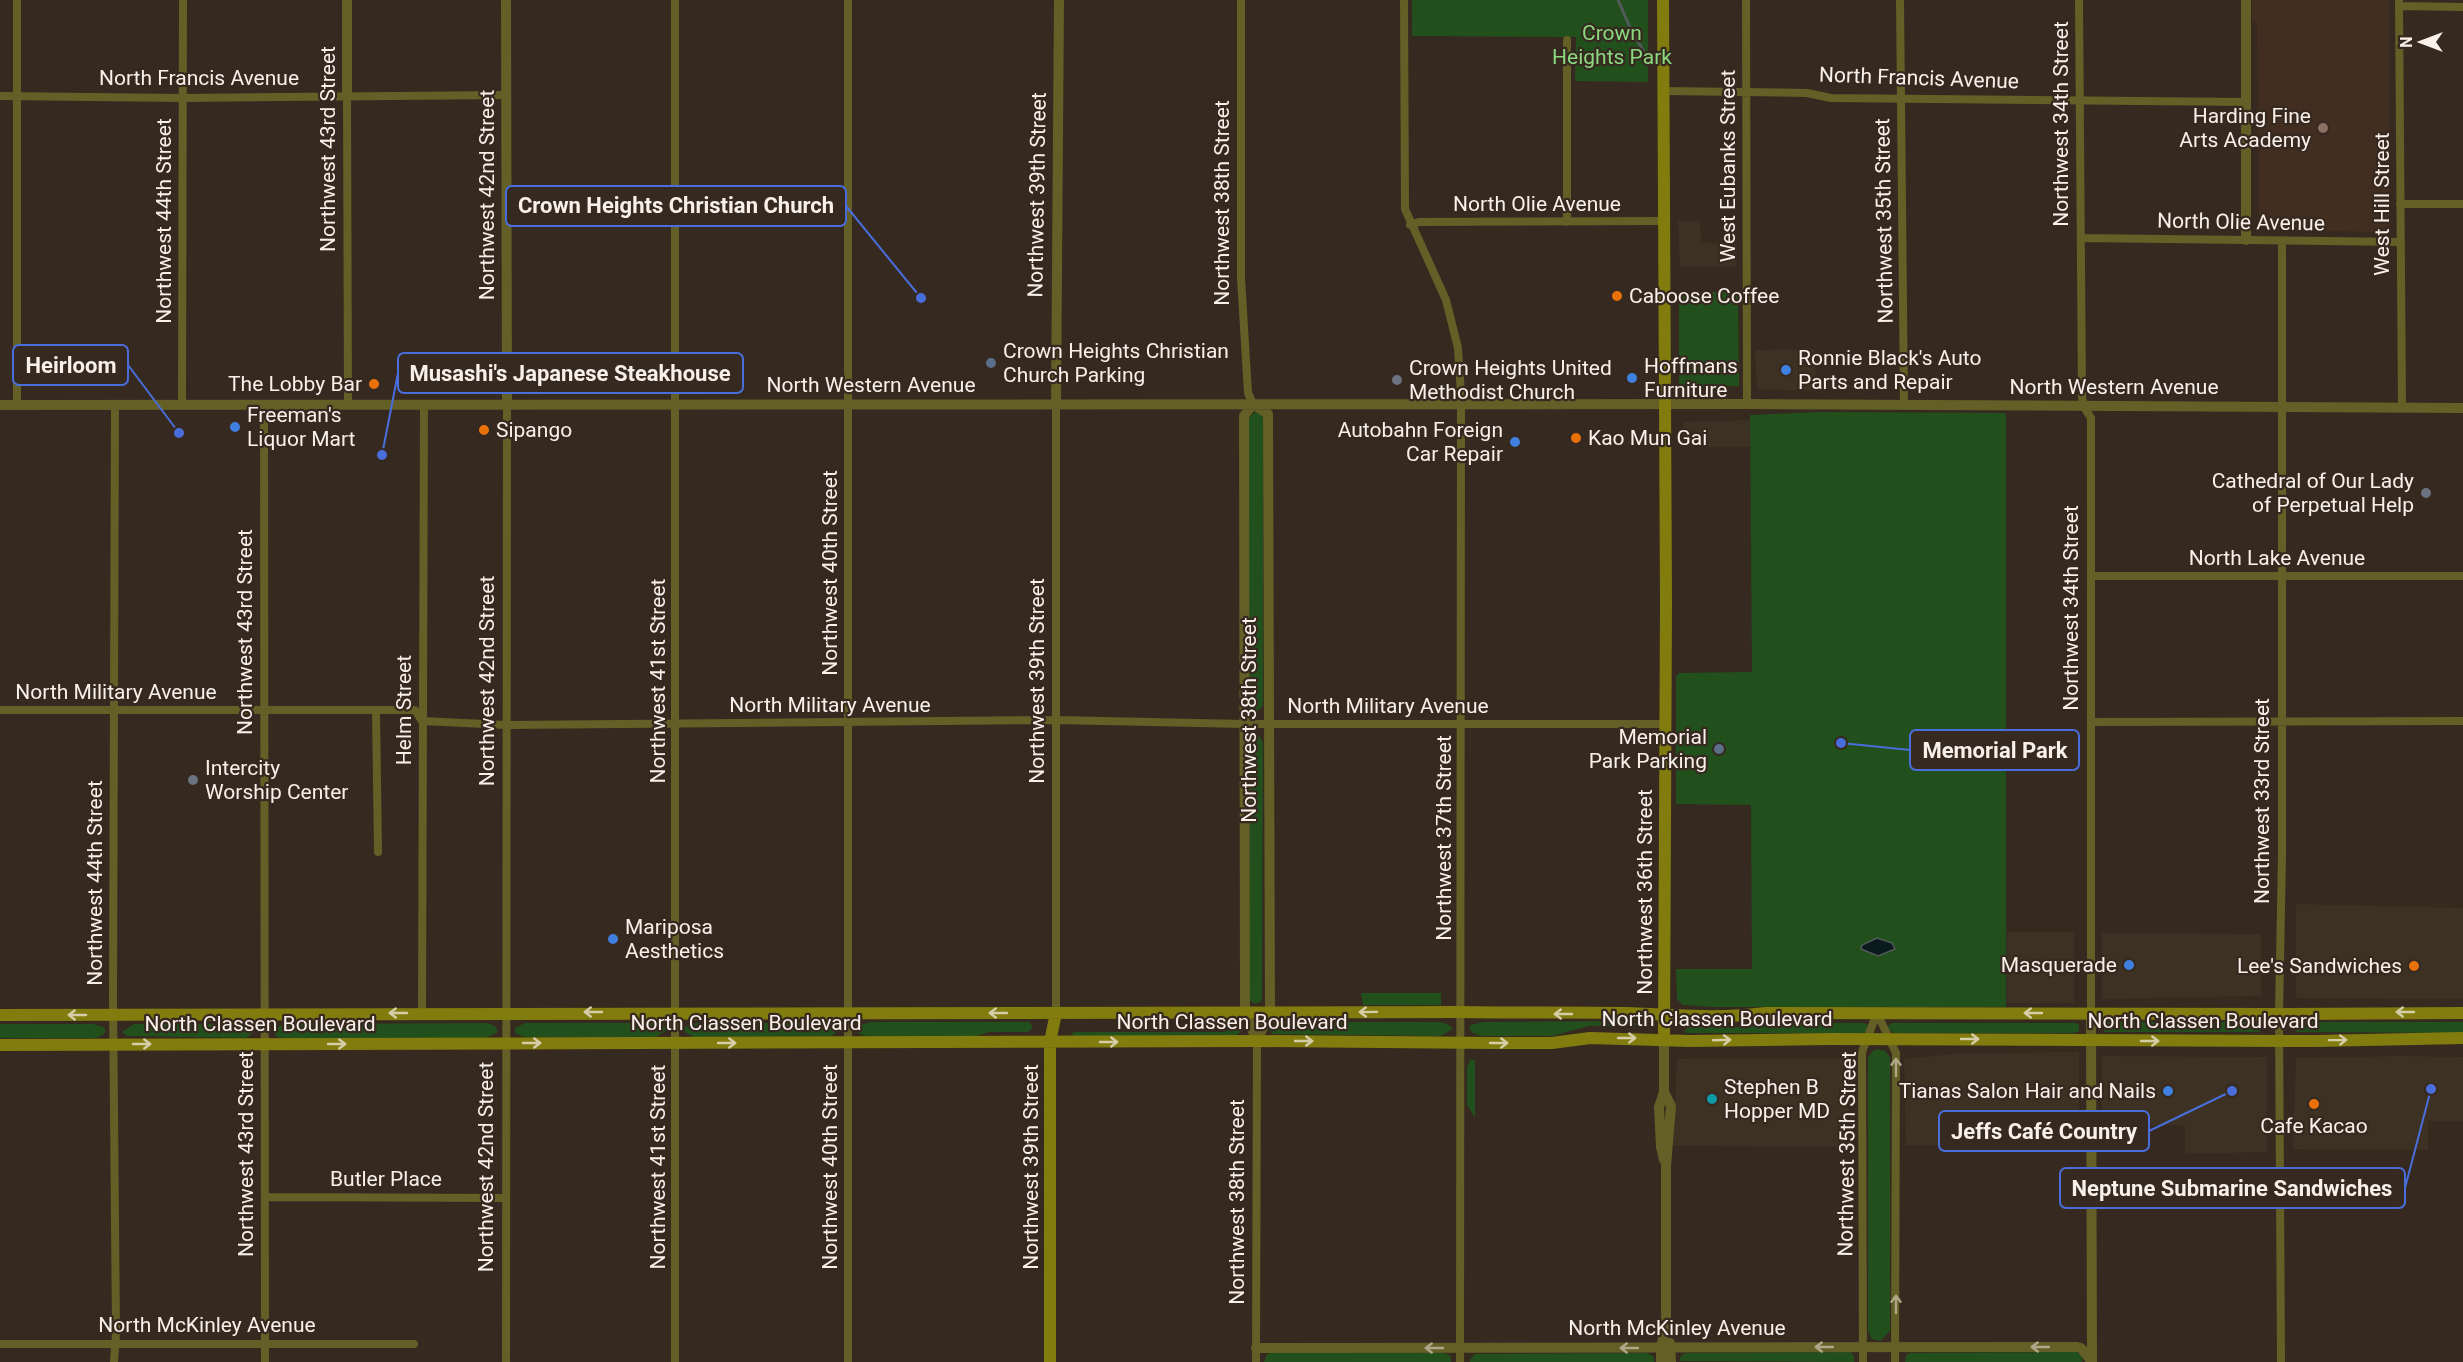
<svg xmlns="http://www.w3.org/2000/svg" width="2463" height="1362" viewBox="0 0 2463 1362" font-family="Roboto,sans-serif">
<rect width="100%" height="100%" fill="#362920"/>
<path fill="#3c3122" d="M 1678,221 L 1700,221 L 1701,243 L 1737,243 L 1736,267 L 1680,267 Z
M 1815,349 L 1816,391 L 1757,389 L 1755,350 Z
M 1750,420 L 1751,447 L 1680,447 L 1684,422 Z
M 2296,904 L 2463,908 L 2463,999 L 2296,998 Z
M 2007,932 L 2074,932 L 2074,1003 L 2007,1003 Z
M 2102,933 L 2261,934 L 2261,996 L 2102,999 Z
M 2079,1052 L 2079,1147 L 1906,1145 L 1904,1059 L 1961,1053 Z
M 2102,1056 L 2267,1057 L 2267,1152 L 2185,1154 L 2185,1125 L 2102,1125 Z
M 2399,1056 L 2463,1057 L 2463,1121 L 2428,1121 L 2428,1150 L 2293,1149 L 2296,1058 Z
M 1849,1058 L 1849,1147 L 1673,1146 L 1677,1059 Z"/>
<path fill="#412e21" d="M 2252,0 L 2389,0 L 2389,232 L 2266,230 L 2259,224 L 2257,23 L 2252,21 Z"/>
<path fill="#22501c" d="M 1412,0 L 1648,0 L 1648,82 L 1575,81 L 1576,37 L 1412,36 Z
M 1679,292 L 1738,292 L 1739,386 L 1679,386 Z
M 1255,412 L 1262,415 L 1263,420 L 1263,706 L 1256,712 L 1252,712 L 1248,706 L 1249,418 Z
M 1819,412 L 2006,413 L 2006,1007 L 1712,1007 L 1683,1005 L 1677,999 L 1676,969 L 1752,969 L 1751,805 L 1676,804 L 1676,677 L 1679,673 L 1752,672 L 1750,415 Z
M 1256,736 L 1260,737 L 1263,742 L 1262,997 L 1261,1002 L 1255,1004 L 1250,1001 L 1250,740 Z
M 1361,993 L 1441,993 L 1441,1005 L 1363,1005 Z
M 1626,1021 L 1644,1025 L 1589,1026 L 1552,1036 L 1481,1036 L 1473,1033 L 1469,1029 L 1471,1025 L 1483,1022 Z
M 870,1022 L 1029,1022 L 1033,1027 L 1028,1032 L 989,1032 L 976,1036 L 865,1036 L 856,1032 L 858,1026 Z
M 1279,1022 L 1440,1022 L 1449,1025 L 1453,1029 L 1441,1036 L 1273,1034 L 1268,1029 Z
M 2109,1022 L 2259,1022 L 2260,1032 L 2104,1032 L 2104,1023 Z
M 2296,1022 L 2463,1022 L 2463,1033 L 2296,1032 Z
M 487,1023 L 495,1026 L 498,1032 L 486,1038 L 285,1038 L 277,1037 L 271,1030 L 284,1024 Z
M 525,1023 L 654,1023 L 666,1027 L 667,1030 L 656,1037 L 524,1037 L 515,1033 L 515,1028 Z
M 696,1023 L 826,1023 L 837,1026 L 840,1030 L 831,1036 L 694,1037 L 685,1032 L 685,1027 Z
M 1766,1023 L 1864,1023 L 1870,1026 L 1867,1032 L 1861,1033 L 1687,1033 L 1684,1031 L 1689,1027 L 1748,1027 Z
M 1891,1023 L 2075,1023 L 2079,1024 L 2079,1031 L 2073,1033 L 1894,1033 L 1887,1028 Z
M 0,1024 L 93,1024 L 103,1027 L 106,1031 L 103,1035 L 95,1038 L 0,1038 Z
M 134,1024 L 246,1024 L 254,1028 L 253,1033 L 246,1038 L 127,1036 L 122,1032 Z
M 1236,1027 L 1243,1030 L 1234,1037 L 1073,1036 L 1071,1034 L 1075,1032 L 1224,1032 Z
M 1879,1049 L 1885,1051 L 1890,1057 L 1890,1331 L 1880,1341 L 1872,1339 L 1868,1331 L 1868,1057 L 1874,1050 Z
M 1470,1060 L 1475,1060 L 1475,1117 L 1467,1105 L 1467,1067 Z
M 1850,1352 L 1854,1356 L 1854,1362 L 1679,1361 L 1681,1356 L 1686,1353 Z
M 2077,1352 L 2082,1356 L 2082,1362 L 1905,1362 L 1906,1355 L 1911,1353 Z
M 1270,1353 L 1444,1353 L 1451,1356 L 1451,1362 L 1264,1362 L 1267,1354 Z
M 1647,1353 L 1654,1357 L 1654,1362 L 1470,1362 L 1470,1360 L 1475,1354 Z"/>
<path fill="#0a1a1d" stroke="#525a5a" stroke-width="1.5" d="M 1877,938 L 1892,943 L 1895,949 L 1878,956 L 1861,949 L 1862,945 Z"/>
<g fill="none" stroke-linecap="round" stroke-linejoin="round">
<path stroke="#525a5a" stroke-width="3" d="M 1618,0 L 1632,32 L 1649,60"/>
<path stroke="#635f26" stroke-width="8" d="M 675,0 L 675,1362
M 1241,0 L 1241,278 L 1248,393 L 1253,404
M 1404,0 L 1405,209 L 1446,300 L 1458,348 L 1461,394 L 1460,1362
M 1746,0 L 1747,404
M 1900,0 L 1904,405
M 2079,0 L 2082,397 L 2084,407 L 2091,418 L 2091,1013
M 2399,0 L 2402,407
M 2400,6 L 2463,7
M 1567,40 L 1567,222
M 1664,91 L 1807,93 L 1831,98 L 2246,102
M 347,95 L 348,405
M 0,96 L 182,98 L 507,95
M 2400,204 L 2463,204
M 1410,225 L 1419,222 L 1665,221
M 2081,238 L 2400,242
M 182,405 L 183,0
M 264,405 L 265,1362
M 1056,405 L 1056,1013
M 17,406 L 17,0
M 2091,576 L 2463,576
M 0,710 L 415,710 L 422,721 L 506,725 L 1056,720 L 1245,724 L 1666,724
M 376,710 L 378,852
M 2091,722 L 2463,721
M 422,1013 L 424,406
M 1877,1013 L 1896,1053 L 1895,1362
M 265,1197 L 505,1198
M 0,1344 L 414,1344
M 114,1362 L 116,1333 L 113,998 L 115,405
M 506,1362 L 507,406
M 848,1362 L 848,0
M 1256,1362 L 1257,1041
M 1863,1362 L 1862,1052 L 1877,1013
M 2281,1362 L 2279,1014 L 2282,855 L 2282,241"/>
<path stroke="#635f26" stroke-width="10" d="M 506,0 L 507,406
M 2246,0 L 2246,240
M 347,95 L 347,0
M 1253,404 L 1268,414 L 1270,1012 L 1257,1041 L 1245,1012 L 1244,416 Z
M 0,405 L 1747,404 L 2463,408
M 1056,405 L 1059,0
M 2091,1013 L 2092,1362
M 1664,1040 L 1664,1092 L 1659,1107 L 1661,1147 L 1664,1160
M 1670,1343 L 1671,1362
M 1256,1348 L 2077,1347 L 2081,1348 L 2092,1362
M 1661,1362 L 1661,1348 L 1666,1322 L 1666,1166 L 1671,1106 L 1664,1092"/>
<path stroke="#827c0e" stroke-width="12" d="M 1663,0 L 1666,602 L 1664,1040
M 0,1015 L 1462,1012 C 1517,1013 1573,1012 1628,1013 C 1674,1015 1720,1019 1766,1013 L 2279,1014 L 2463,1013
M 0,1045 L 1257,1041 L 1493,1043 L 1552,1043 L 1590,1038 L 1690,1041 L 1830,1039 L 2316,1041 L 2463,1038
M 1050,1362 L 1050,1042 L 1056,1013"/>
</g>
<defs><path id="oneway-shaft" d="M-6 0H5M1.5-3L5.5 0L1.5 3" fill="none" stroke-width="1.6" stroke-linecap="round" stroke-linejoin="round" transform="scale(1.5)"/></defs>
<g stroke="#d5cda8">
<use href="#oneway-shaft" transform="translate(593 1012) rotate(-180)"/>
<use href="#oneway-shaft" transform="translate(1368 1012) rotate(179)"/>
<use href="#oneway-shaft" transform="translate(2405 1012) rotate(-180)"/>
<use href="#oneway-shaft" transform="translate(398 1013) rotate(180)"/>
<use href="#oneway-shaft" transform="translate(998 1013) rotate(180)"/>
<use href="#oneway-shaft" transform="translate(2033 1013) rotate(180)"/>
<use href="#oneway-shaft" transform="translate(1563 1014) rotate(-180)"/>
<use href="#oneway-shaft" transform="translate(77 1015) rotate(180)"/>
<use href="#oneway-shaft" transform="translate(1627 1038)"/>
<use href="#oneway-shaft" transform="translate(1970 1039)"/>
<use href="#oneway-shaft" transform="translate(1722 1040) rotate(-2)"/>
<use href="#oneway-shaft" transform="translate(2338 1040) rotate(-1)"/>
<use href="#oneway-shaft" transform="translate(1304 1041)"/>
<use href="#oneway-shaft" transform="translate(2150 1041)"/>
<use href="#oneway-shaft" transform="translate(1109 1042)"/>
<use href="#oneway-shaft" transform="translate(532 1043)"/>
<use href="#oneway-shaft" transform="translate(727 1043)"/>
<use href="#oneway-shaft" transform="translate(1499 1043)"/>
<use href="#oneway-shaft" transform="translate(142 1044)"/>
<use href="#oneway-shaft" transform="translate(337 1044)"/>
</g>
<g stroke="#aea888">
<use href="#oneway-shaft" transform="translate(1896 1067) rotate(-90)"/>
<use href="#oneway-shaft" transform="translate(1896 1304) rotate(-90)"/>
<use href="#oneway-shaft" transform="translate(1824 1347) rotate(180)"/>
<use href="#oneway-shaft" transform="translate(2040 1347) rotate(180)"/>
<use href="#oneway-shaft" transform="translate(1434 1348) rotate(180)"/>
<use href="#oneway-shaft" transform="translate(1629 1348) rotate(180)"/>
</g>
<circle fill="#8d6e63" stroke="#362920" stroke-width="2" cx="2323" cy="128" r="6"/>
<g fill="#e8710a" stroke="#362920" stroke-width="2">
<circle cx="1617" cy="296" r="6"/>
<circle cx="374" cy="384" r="6"/>
<circle cx="484" cy="430" r="6"/>
<circle cx="1576" cy="438" r="6"/>
<circle cx="2414" cy="966" r="6"/>
<circle cx="2314" cy="1104" r="6"/>
</g>
<g fill="#5c6f8a" stroke="#362920" stroke-width="2">
<circle cx="991" cy="363" r="6"/>
<circle cx="1719" cy="749" r="6"/>
</g>
<g fill="#3f7fe0" stroke="#362920" stroke-width="2">
<circle cx="1786" cy="370" r="6"/>
<circle cx="1632" cy="378" r="6"/>
<circle cx="235" cy="427" r="6"/>
<circle cx="1515" cy="442" r="6"/>
<circle cx="613" cy="939" r="6"/>
<circle cx="2129" cy="965" r="6"/>
<circle cx="2168" cy="1091" r="6"/>
</g>
<g fill="#6b7280" stroke="#362920" stroke-width="2">
<circle cx="1397" cy="380" r="6"/>
<circle cx="2426" cy="493" r="6"/>
<circle cx="193" cy="780" r="6"/>
</g>
<circle fill="#0f9aa8" stroke="#362920" stroke-width="2" cx="1712" cy="1099" r="6"/>
<g text-anchor="middle" stroke-width="4.5" stroke-linejoin="round" paint-order="stroke">
<g font-size="21" fill="#8bd97f" stroke="#362920">
<text x="1612" y="40">Crown<tspan x="1612" dy="24">Heights Park</tspan></text>
</g>
<g font-size="21" fill="#f9f0ea" stroke="#362920">
<text x="199" y="85">North Francis Avenue</text>
<text transform="translate(1919 78) rotate(2)" y="7">North Francis Avenue</text>
<text transform="translate(2061 124) rotate(-90)" y="7">Northwest 34th Street</text>
<text transform="translate(328 149) rotate(-90)" y="7">Northwest 43rd Street</text>
<text transform="translate(1728 166) rotate(-90)" y="7">West Eubanks Street</text>
<text transform="translate(487 195) rotate(-90)" y="7">Northwest 42nd Street</text>
<text transform="translate(1037 195) rotate(-89)" y="7">Northwest 39th Street</text>
<text transform="translate(1222 203) rotate(-90)" y="7">Northwest 38th Street</text>
<text x="1537" y="211">North Olie Avenue</text>
<text transform="translate(2382 204) rotate(-90)" y="7">West Hill Street</text>
<text transform="translate(164 221) rotate(-90)" y="7">Northwest 44th Street</text>
<text transform="translate(1884 221) rotate(-91)" y="7">Northwest 35th Street</text>
<text transform="translate(2241 222) rotate(1)" y="7">North Olie Avenue</text>
<text x="871" y="392">North Western Avenue</text>
<text x="2114" y="394">North Western Avenue</text>
<text x="2277" y="565">North Lake Avenue</text>
<text transform="translate(830 573) rotate(-90)" y="7">Northwest 40th Street</text>
<text transform="translate(2071 608) rotate(-90)" y="7">Northwest 34th Street</text>
<text transform="translate(245 632) rotate(-90)" y="7">Northwest 43rd Street</text>
<text transform="translate(487 681) rotate(-90)" y="7">Northwest 42nd Street</text>
<text transform="translate(658 681) rotate(-90)" y="7">Northwest 41st Street</text>
<text transform="translate(1037 681) rotate(-90)" y="7">Northwest 39th Street</text>
<text x="116" y="699">North Military Avenue</text>
<text x="830" y="712">North Military Avenue</text>
<text x="1388" y="713">North Military Avenue</text>
<text transform="translate(404 710) rotate(-90)" y="7">Helm Street</text>
<text transform="translate(1249 720) rotate(-90)" y="7">Northwest 38th Street</text>
<text transform="translate(2262 801) rotate(-90)" y="7">Northwest 33rd Street</text>
<text transform="translate(1444 838) rotate(-90)" y="7">Northwest 37th Street</text>
<text transform="translate(95 883) rotate(-90)" y="7">Northwest 44th Street</text>
<text transform="translate(1645 892) rotate(-90)" y="7">Northwest 36th Street</text>
<text x="1717" y="1026">North Classen Boulevard</text>
<text x="2203" y="1028">North Classen Boulevard</text>
<text x="1232" y="1029">North Classen Boulevard</text>
<text x="746" y="1030">North Classen Boulevard</text>
<text x="260" y="1031">North Classen Boulevard</text>
<text transform="translate(246 1154) rotate(-90)" y="7">Northwest 43rd Street</text>
<text transform="translate(1847 1154) rotate(-89)" y="7">Northwest 35th Street</text>
<text transform="translate(486 1167) rotate(-90)" y="7">Northwest 42nd Street</text>
<text transform="translate(658 1167) rotate(-90)" y="7">Northwest 41st Street</text>
<text transform="translate(830 1167) rotate(-90)" y="7">Northwest 40th Street</text>
<text transform="translate(1031 1167) rotate(-90)" y="7">Northwest 39th Street</text>
<text x="386" y="1186">Butler Place</text>
<text transform="translate(1237 1202) rotate(-90)" y="7">Northwest 38th Street</text>
<text x="207" y="1332">North McKinley Avenue</text>
<text x="1677" y="1335">North McKinley Avenue</text>
</g>
<g font-size="21" fill="#f9f0ea" stroke="#362920" text-anchor="start">
<text x="2311" y="123" text-anchor="end">Harding Fine<tspan x="2311" dy="24">Arts Academy</tspan></text>
<text x="1629" y="303">Caboose Coffee</text>
<text x="1003" y="358">Crown Heights Christian<tspan x="1003" dy="24">Church Parking</tspan></text>
<text x="1798" y="365">Ronnie Black's Auto<tspan x="1798" dy="24">Parts and Repair</tspan></text>
<text x="1644" y="373">Hoffmans<tspan x="1644" dy="24">Furniture</tspan></text>
<text x="1409" y="375">Crown Heights United<tspan x="1409" dy="24">Methodist Church</tspan></text>
<text x="362" y="391" text-anchor="end">The Lobby Bar</text>
<text x="247" y="422">Freeman's<tspan x="247" dy="24">Liquor Mart</tspan></text>
<text x="496" y="437">Sipango</text>
<text x="1503" y="437" text-anchor="end">Autobahn Foreign<tspan x="1503" dy="24">Car Repair</tspan></text>
<text x="1588" y="445">Kao Mun Gai</text>
<text x="2414" y="488" text-anchor="end">Cathedral of Our Lady<tspan x="2414" dy="24">of Perpetual Help</tspan></text>
<text x="1707" y="744" text-anchor="end">Memorial<tspan x="1707" dy="24">Park Parking</tspan></text>
<text x="205" y="775">Intercity<tspan x="205" dy="24">Worship Center</tspan></text>
<text x="625" y="934">Mariposa<tspan x="625" dy="24">Aesthetics</tspan></text>
<text x="2117" y="972" text-anchor="end">Masquerade</text>
<text x="2402" y="973" text-anchor="end">Lee's Sandwiches</text>
<text x="1724" y="1094">Stephen B<tspan x="1724" dy="24">Hopper MD</tspan></text>
<text x="2156" y="1098" text-anchor="end">Tianas Salon Hair and Nails</text>
<text x="2314" y="1133" text-anchor="middle">Cafe Kacao</text>
</g>
</g>
<path fill="none" stroke="#496edc" stroke-width="2" d="M921 298L846 206M179 433L128 365M382 455L398 373M1841 743L1910 750M2232 1091L2149 1131M2431 1089L2405 1188"/>
<g fill="#496edc" stroke="#362920" stroke-width="2">
<circle cx="921" cy="298" r="6"/>
<circle cx="179" cy="433" r="6"/>
<circle cx="382" cy="455" r="6"/>
<circle cx="1841" cy="743" r="6"/>
<circle cx="2232" cy="1091" r="6"/>
<circle cx="2431" cy="1089" r="6"/>
</g>
<g fill="#362920" stroke="#496edc" stroke-width="2">
<rect x="506" y="186" width="340" height="40" rx="6"/>
<rect x="13" y="345" width="115" height="40" rx="6"/>
<rect x="398" y="353" width="345" height="40" rx="6"/>
<rect x="1910" y="730" width="169" height="40" rx="6"/>
<rect x="1939" y="1111" width="210" height="40" rx="6"/>
<rect x="2060" y="1168" width="345" height="40" rx="6"/>
</g>
<g font-size="22" text-anchor="middle" font-weight="bold" fill="#f9f0ea">
<text x="676" y="213">Crown Heights Christian Church</text>
<text x="71" y="373">Heirloom</text>
<text x="570" y="381">Musashi's Japanese Steakhouse</text>
<text x="1995" y="758">Memorial Park</text>
<text x="2044" y="1139">Jeffs Café Country</text>
<text x="2232" y="1196">Neptune Submarine Sandwiches</text>
</g>
<g transform="translate(2421 42) rotate(270)" stroke="#362920" stroke-width="4.5" paint-order="stroke">
<path d="M0-4.5L10 22L0 15L-10 22Z" fill="#f9f0ea"/>
<text y="-9" font-size="16" font-weight="bold" text-anchor="middle" fill="#f9f0ea">N</text>
</g>
</svg>
